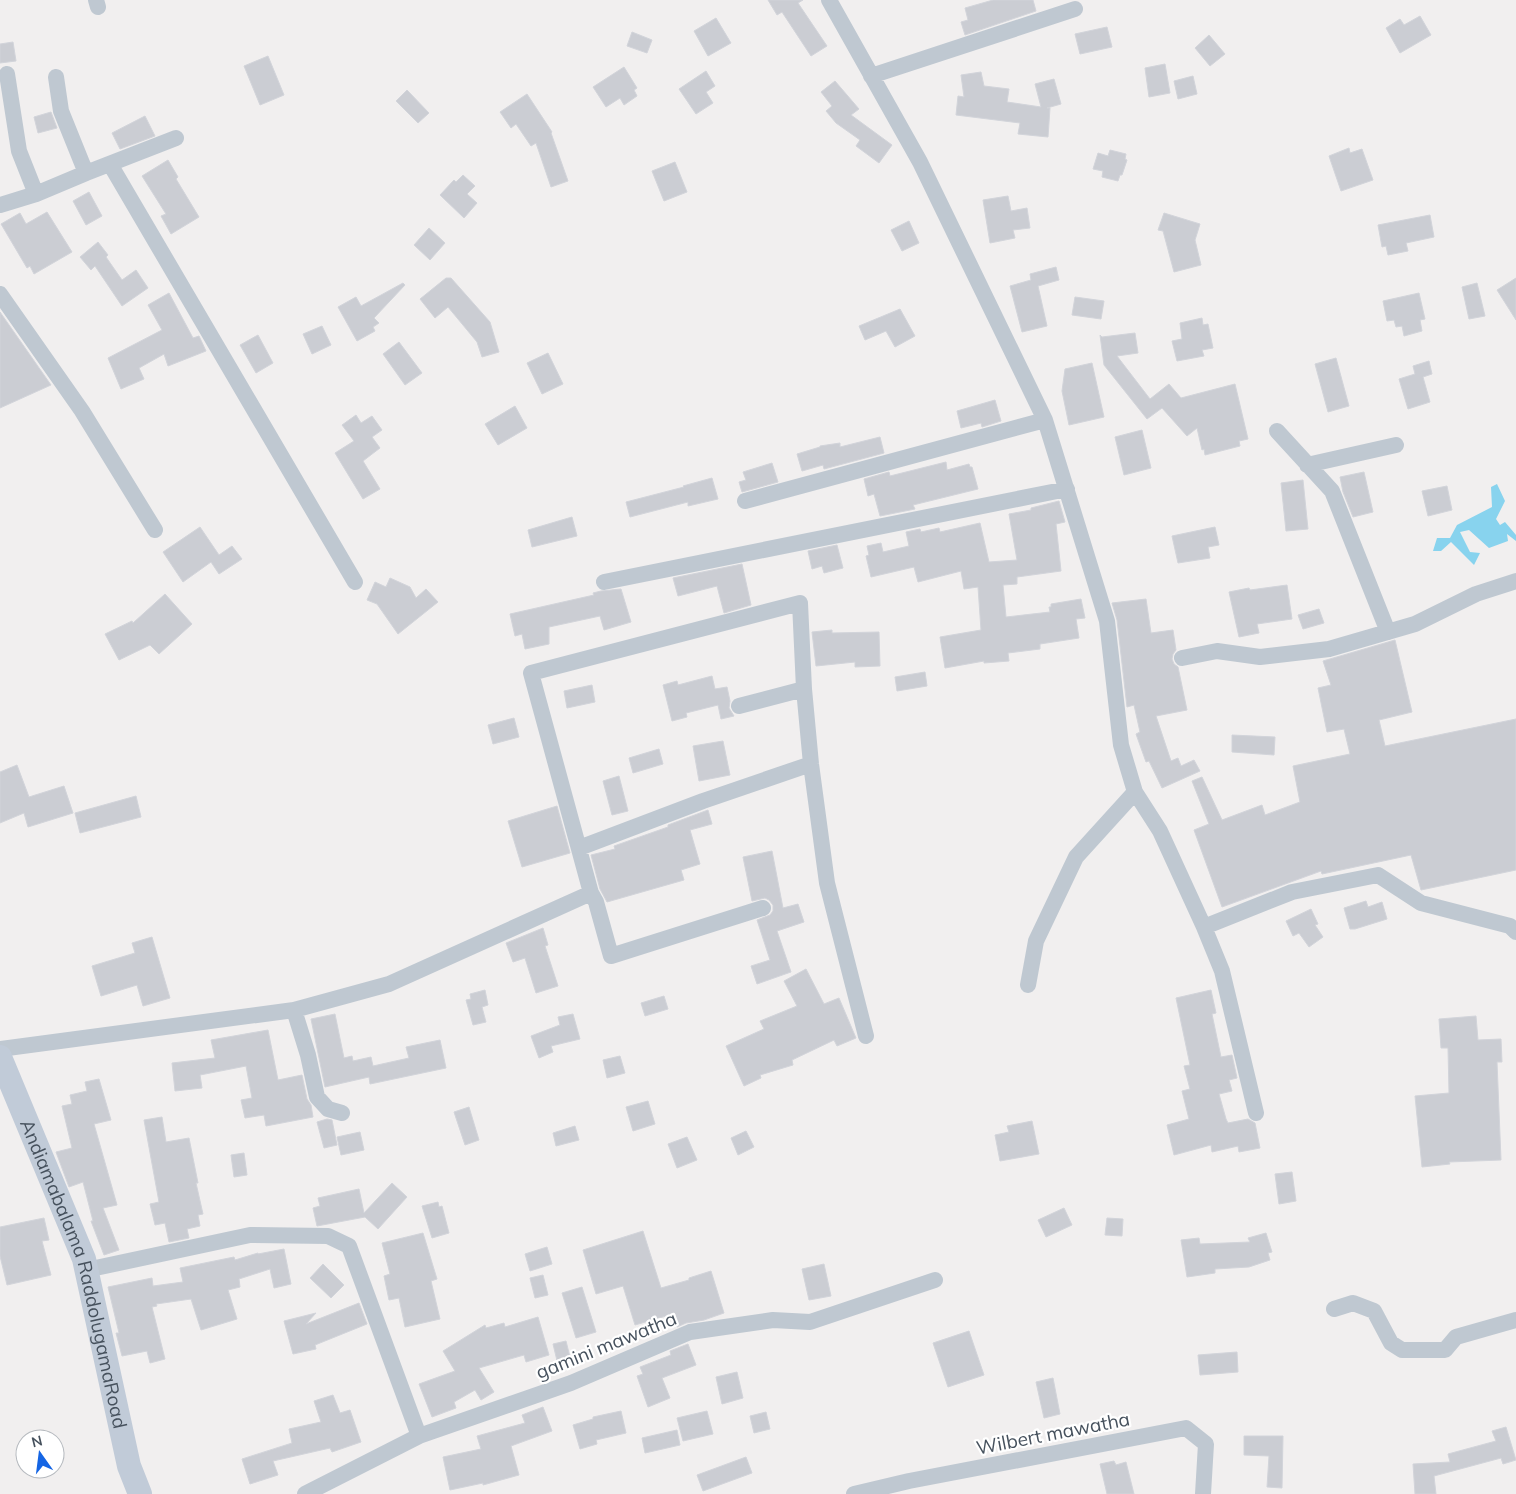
<svg xmlns="http://www.w3.org/2000/svg" width="1516" height="1494" viewBox="0 0 1516 1494" font-family="Mulish,sans-serif">
<rect width="100%" height="100%" fill="#f1efef"/>
<path fill="#88d3ee" d="M 1497,484 L 1505,501 L 1496,519 L 1500,525 L 1505,522 L 1516,535 L 1516,541 L 1507,534 L 1508,541 L 1489,548 L 1469,530 L 1460,532 L 1470,552 L 1480,553 L 1474,565 L 1451,542 L 1441,551 L 1433,551 L 1437,538 L 1450,538 L 1457,525 L 1492,507 L 1491,487 Z"/>
<path fill="#cbcdd3" stroke="#d2d4da" d="M 768,0 L 803,0 L 798,3 L 827,46 L 811,56 L 782,12 L 777,15 Z
M 993,0 L 1033,0 L 1036,11 L 965,35 L 961,22 L 968,20 L 965,8 Z
M 1420,16 L 1431,35 L 1400,53 L 1386,28 L 1400,19 L 1404,25 Z
M 716,18 L 731,43 L 708,56 L 694,31 Z
M 1107,27 L 1112,47 L 1080,54 L 1075,34 Z
M 632,32 L 652,40 L 647,53 L 627,46 Z
M 1209,35 L 1225,54 L 1210,66 L 1195,48 Z
M 13,42 L 16,61 L 0,63 L 0,44 Z
M 268,56 L 284,95 L 260,105 L 244,66 Z
M 1165,64 L 1170,93 L 1149,97 L 1145,68 Z
M 624,67 L 637,88 L 634,90 L 637,96 L 624,105 L 620,98 L 606,107 L 593,87 Z
M 706,71 L 715,86 L 706,92 L 713,103 L 696,114 L 679,89 Z
M 981,72 L 984,86 L 1009,89 L 1007,102 L 1041,107 L 1035,84 L 1054,79 L 1061,104 L 1047,108 L 1050,108 L 1048,137 L 1018,134 L 1020,123 L 956,115 L 958,96 L 964,97 L 961,75 Z
M 1193,76 L 1197,94 L 1178,99 L 1174,81 Z
M 835,81 L 859,109 L 851,115 L 892,145 L 879,163 L 856,146 L 860,140 L 836,123 L 826,111 L 832,106 L 821,92 Z
M 407,90 L 429,113 L 418,123 L 396,101 Z
M 527,94 L 552,132 L 551,133 L 568,181 L 551,187 L 536,143 L 531,146 L 516,124 L 511,128 L 500,112 Z
M 51,112 L 57,128 L 38,133 L 34,117 Z
M 145,116 L 155,136 L 120,149 L 112,133 Z
M 1349,148 L 1350,153 L 1362,149 L 1373,180 L 1341,191 L 1329,156 Z
M 1110,150 L 1126,154 L 1125,159 L 1127,160 L 1122,175 L 1120,175 L 1118,181 L 1102,177 L 1103,171 L 1093,169 L 1098,153 L 1108,156 Z
M 168,160 L 178,177 L 176,179 L 199,217 L 171,234 L 161,216 L 166,214 L 142,176 Z
M 675,162 L 687,192 L 664,201 L 652,171 Z
M 463,175 L 475,186 L 467,194 L 477,203 L 464,218 L 440,195 L 454,180 L 456,182 Z
M 89,192 L 102,216 L 86,225 L 73,201 Z
M 1008,196 L 1011,211 L 1027,208 L 1030,228 L 1013,230 L 1015,238 L 990,243 L 983,200 Z
M 47,212 L 72,252 L 34,274 L 30,266 L 27,268 L 1,224 L 20,213 L 26,224 Z
M 1164,213 L 1200,224 L 1195,240 L 1201,265 L 1174,272 L 1163,231 L 1158,230 Z
M 1430,215 L 1434,237 L 1406,243 L 1408,251 L 1388,255 L 1386,246 L 1382,247 L 1378,225 Z
M 909,221 L 919,243 L 902,251 L 891,230 Z
M 429,228 L 445,243 L 430,260 L 414,245 Z
M 98,242 L 108,255 L 106,257 L 122,280 L 136,270 L 148,288 L 122,306 L 95,266 L 91,270 L 80,257 Z
M 1056,267 L 1059,280 L 1038,286 L 1047,326 L 1022,332 L 1010,286 L 1031,280 L 1030,274 Z
M 446,278 L 451,278 L 490,322 L 499,352 L 482,357 L 477,342 L 448,307 L 435,318 L 420,299 Z
M 1516,278 L 1516,320 L 1497,290 Z
M 403,283 L 405,285 L 374,318 L 379,323 L 373,327 L 375,331 L 357,341 L 338,307 L 356,297 L 361,306 Z
M 1477,283 L 1485,316 L 1469,319 L 1462,287 Z
M 169,293 L 193,338 L 199,336 L 206,351 L 168,366 L 164,354 L 139,368 L 144,379 L 121,389 L 108,358 L 162,330 L 148,305 Z
M 1419,293 L 1425,319 L 1420,320 L 1422,331 L 1404,336 L 1402,326 L 1396,327 L 1394,320 L 1387,321 L 1383,301 Z
M 1075,297 L 1104,301 L 1101,319 L 1072,315 Z
M 900,309 L 915,336 L 895,347 L 886,331 L 865,340 L 859,326 Z
M 0,312 L 51,385 L 0,408 Z
M 1202,318 L 1203,325 L 1208,324 L 1213,348 L 1202,350 L 1204,356 L 1177,361 L 1172,341 L 1182,339 L 1180,323 Z
M 322,326 L 331,345 L 312,354 L 303,334 Z
M 1135,333 L 1138,353 L 1117,356 L 1150,399 L 1169,384 L 1181,398 L 1235,384 L 1248,439 L 1239,441 L 1240,446 L 1205,455 L 1204,449 L 1202,450 L 1197,428 L 1187,436 L 1162,408 L 1147,419 L 1104,365 L 1100,335 L 1102,337 Z
M 258,335 L 273,363 L 256,373 L 240,345 Z
M 399,342 L 422,373 L 405,385 L 383,354 Z
M 548,353 L 563,384 L 542,394 L 527,363 Z
M 1336,358 L 1349,406 L 1328,412 L 1315,364 Z
M 1429,361 L 1432,374 L 1423,377 L 1430,402 L 1408,409 L 1399,379 L 1415,374 L 1413,366 Z
M 1092,363 L 1104,417 L 1069,425 L 1062,391 L 1065,369 Z
M 995,400 L 1001,421 L 982,427 L 981,423 L 961,428 L 957,411 Z
M 515,406 L 527,428 L 498,445 L 485,424 Z
M 356,415 L 361,423 L 372,416 L 382,430 L 372,437 L 380,448 L 363,461 L 380,489 L 363,499 L 335,453 L 354,441 L 342,425 Z
M 1142,430 L 1151,468 L 1124,475 L 1115,437 Z
M 880,437 L 884,453 L 824,469 L 823,465 L 802,471 L 797,454 L 820,447 L 820,446 L 840,443 L 840,447 Z
M 946,462 L 947,470 L 969,464 L 970,467 L 972,467 L 978,489 L 913,505 L 915,509 L 880,516 L 874,494 L 868,496 L 864,479 L 889,472 L 890,476 Z
M 772,463 L 778,482 L 742,492 L 739,482 L 746,480 L 743,472 Z
M 1364,472 L 1373,512 L 1353,517 L 1343,492 L 1340,477 Z
M 712,478 L 718,499 L 688,506 L 688,502 L 630,517 L 626,502 L 684,487 L 683,486 Z
M 1303,480 L 1308,529 L 1286,531 L 1281,483 Z
M 1447,486 L 1452,510 L 1428,516 L 1422,491 Z
M 1059,501 L 1065,522 L 1056,524 L 1061,571 L 1017,577 L 1017,584 L 1003,585 L 1006,617 L 1050,612 L 1049,607 L 1051,607 L 1051,604 L 1081,599 L 1085,618 L 1076,619 L 1079,638 L 1040,644 L 1040,649 L 1008,653 L 1009,661 L 984,663 L 984,661 L 945,668 L 940,637 L 981,630 L 978,587 L 964,589 L 961,571 L 918,582 L 914,567 L 871,577 L 866,556 L 869,555 L 867,546 L 881,543 L 883,552 L 909,546 L 906,532 L 920,529 L 921,532 L 939,528 L 940,532 L 980,523 L 989,562 L 1017,560 L 1009,514 L 1031,510 L 1031,508 Z
M 572,517 L 577,536 L 532,547 L 528,530 Z
M 200,527 L 219,555 L 232,546 L 242,559 L 219,574 L 211,562 L 183,582 L 163,552 Z
M 1215,527 L 1219,545 L 1208,547 L 1210,558 L 1178,563 L 1172,536 Z
M 837,545 L 843,568 L 824,573 L 822,566 L 812,569 L 808,551 Z
M 742,564 L 751,605 L 724,613 L 717,586 L 678,596 L 673,578 Z
M 390,578 L 410,587 L 416,598 L 426,589 L 438,602 L 398,634 L 377,604 L 367,600 L 375,582 L 386,587 Z
M 1287,585 L 1292,619 L 1257,624 L 1259,633 L 1239,637 L 1229,592 L 1249,588 L 1250,590 Z
M 621,589 L 631,622 L 604,630 L 600,616 L 549,627 L 549,644 L 525,649 L 522,634 L 515,636 L 510,614 L 594,595 L 593,593 L 601,591 Z
M 165,594 L 192,624 L 159,654 L 150,645 L 119,660 L 105,634 L 132,621 L 133,623 Z
M 1146,599 L 1151,633 L 1173,630 L 1176,650 L 1173,654 L 1172,659 L 1174,664 L 1178,667 L 1187,710 L 1156,716 L 1171,761 L 1178,758 L 1181,766 L 1194,760 L 1200,771 L 1162,788 L 1149,761 L 1146,762 L 1136,734 L 1140,732 L 1134,705 L 1127,707 L 1117,620 L 1112,603 Z
M 1319,609 L 1324,623 L 1303,629 L 1298,615 Z
M 832,630 L 832,633 L 879,632 L 880,666 L 855,667 L 855,662 L 816,666 L 812,632 Z
M 1395,640 L 1412,712 L 1379,720 L 1385,746 L 1516,719 L 1516,870 L 1421,890 L 1411,855 L 1322,874 L 1321,871 L 1222,907 L 1194,830 L 1209,824 L 1192,781 L 1202,777 L 1222,820 L 1262,805 L 1265,815 L 1300,802 L 1293,766 L 1350,754 L 1344,729 L 1327,732 L 1318,688 L 1331,685 L 1323,661 Z
M 925,672 L 927,686 L 897,691 L 895,677 Z
M 712,676 L 715,689 L 727,687 L 730,701 L 729,708 L 734,716 L 721,719 L 718,705 L 686,713 L 687,717 L 672,721 L 663,685 L 677,681 L 678,685 Z
M 592,685 L 595,702 L 567,708 L 564,691 Z
M 514,718 L 519,737 L 493,744 L 488,725 Z
M 1232,735 L 1275,737 L 1274,755 L 1232,752 Z
M 723,741 L 730,775 L 699,781 L 693,746 Z
M 659,749 L 663,764 L 633,773 L 629,758 Z
M 17,765 L 29,797 L 64,786 L 73,813 L 28,827 L 24,813 L 0,823 L 0,772 Z
M 619,776 L 628,811 L 612,815 L 603,781 Z
M 136,796 L 141,817 L 80,833 L 75,813 Z
M 557,806 L 570,853 L 522,867 L 508,821 Z
M 708,810 L 712,824 L 690,830 L 700,864 L 681,870 L 684,880 L 607,902 L 600,889 L 591,855 L 615,849 L 614,846 L 668,827 L 668,825 Z
M 772,851 L 783,908 L 798,904 L 804,922 L 777,931 L 791,972 L 757,984 L 751,966 L 770,960 L 757,920 L 770,915 L 773,911 L 773,905 L 769,900 L 765,898 L 752,901 L 743,857 Z
M 1366,901 L 1368,907 L 1382,902 L 1387,919 L 1355,929 L 1350,929 L 1344,908 Z
M 1311,909 L 1318,924 L 1315,925 L 1323,937 L 1309,947 L 1299,933 L 1293,936 L 1286,921 Z
M 543,928 L 548,945 L 545,946 L 558,986 L 536,993 L 525,958 L 513,962 L 506,943 Z
M 152,937 L 170,998 L 143,1006 L 137,985 L 101,996 L 92,966 L 135,953 L 132,943 Z
M 806,969 L 824,1004 L 839,998 L 856,1038 L 837,1046 L 834,1040 L 792,1060 L 793,1065 L 760,1075 L 761,1078 L 744,1086 L 726,1046 L 764,1029 L 760,1021 L 797,1006 L 784,981 Z
M 485,990 L 488,1005 L 482,1007 L 486,1022 L 473,1025 L 466,1000 L 471,999 L 470,994 Z
M 1211,990 L 1216,1013 L 1212,1014 L 1221,1057 L 1232,1055 L 1237,1078 L 1229,1080 L 1232,1091 L 1219,1094 L 1226,1119 L 1228,1123 L 1248,1119 L 1255,1123 L 1260,1148 L 1239,1152 L 1238,1146 L 1212,1152 L 1211,1145 L 1174,1155 L 1167,1125 L 1189,1119 L 1182,1091 L 1190,1089 L 1184,1066 L 1190,1065 L 1176,998 Z
M 664,996 L 668,1009 L 645,1016 L 641,1003 Z
M 335,1014 L 344,1058 L 352,1056 L 353,1061 L 371,1057 L 373,1066 L 409,1058 L 406,1047 L 440,1040 L 446,1068 L 370,1084 L 369,1077 L 325,1087 L 311,1019 Z
M 573,1014 L 580,1039 L 551,1046 L 553,1052 L 539,1058 L 531,1036 L 560,1025 L 558,1017 Z
M 1476,1016 L 1478,1040 L 1501,1039 L 1502,1062 L 1497,1062 L 1501,1160 L 1449,1162 L 1450,1164 L 1422,1167 L 1415,1096 L 1449,1093 L 1448,1048 L 1441,1048 L 1439,1019 Z
M 268,1030 L 278,1080 L 302,1075 L 307,1099 L 311,1105 L 313,1117 L 266,1126 L 264,1115 L 245,1118 L 241,1100 L 252,1098 L 246,1066 L 200,1075 L 202,1088 L 175,1091 L 172,1063 L 215,1058 L 211,1040 Z
M 620,1056 L 625,1073 L 607,1078 L 603,1060 Z
M 99,1079 L 111,1120 L 94,1124 L 117,1205 L 103,1208 L 119,1250 L 104,1255 L 91,1221 L 93,1221 L 83,1182 L 69,1187 L 56,1152 L 72,1148 L 62,1106 L 72,1104 L 70,1095 L 87,1091 L 85,1082 Z
M 648,1101 L 655,1124 L 633,1131 L 626,1107 Z
M 469,1107 L 479,1140 L 465,1145 L 454,1112 Z
M 162,1117 L 166,1142 L 189,1138 L 198,1183 L 196,1183 L 203,1214 L 198,1215 L 200,1226 L 187,1229 L 189,1238 L 169,1242 L 165,1223 L 155,1225 L 150,1204 L 159,1202 L 144,1120 Z
M 327,1119 L 332,1120 L 337,1145 L 324,1148 L 317,1122 Z
M 1032,1121 L 1039,1154 L 1000,1161 L 995,1135 L 1009,1132 L 1007,1126 Z
M 575,1126 L 579,1140 L 556,1146 L 553,1133 Z
M 746,1131 L 754,1147 L 738,1155 L 731,1138 Z
M 360,1132 L 364,1150 L 341,1155 L 337,1137 Z
M 687,1137 L 697,1160 L 677,1168 L 668,1144 Z
M 244,1153 L 247,1175 L 234,1177 L 231,1155 Z
M 1292,1172 L 1296,1201 L 1279,1204 L 1275,1174 Z
M 392,1183 L 407,1197 L 378,1229 L 365,1217 L 317,1226 L 313,1208 L 320,1206 L 318,1198 L 359,1189 L 364,1213 Z
M 438,1202 L 439,1207 L 442,1206 L 449,1233 L 432,1238 L 422,1206 Z
M 1064,1208 L 1072,1225 L 1046,1237 L 1038,1220 Z
M 44,1218 L 49,1240 L 42,1241 L 51,1275 L 7,1285 L 0,1256 L 0,1227 Z
M 1107,1218 L 1123,1219 L 1122,1236 L 1105,1235 Z
M 643,1231 L 661,1288 L 689,1280 L 689,1278 L 711,1271 L 724,1313 L 704,1320 L 686,1323 L 677,1327 L 673,1314 L 635,1325 L 623,1286 L 596,1294 L 583,1250 Z
M 423,1233 L 437,1279 L 431,1281 L 440,1319 L 405,1327 L 399,1298 L 389,1300 L 384,1276 L 390,1274 L 382,1243 Z
M 1266,1233 L 1272,1252 L 1268,1253 L 1270,1260 L 1249,1267 L 1215,1269 L 1215,1273 L 1187,1277 L 1181,1240 L 1199,1238 L 1200,1244 L 1250,1242 L 1248,1238 Z
M 547,1247 L 552,1264 L 530,1271 L 525,1254 Z
M 284,1249 L 291,1284 L 274,1288 L 270,1269 L 239,1279 L 240,1287 L 228,1290 L 237,1319 L 201,1330 L 191,1299 L 156,1304 L 157,1306 L 152,1307 L 165,1359 L 150,1363 L 147,1351 L 122,1356 L 116,1333 L 119,1333 L 108,1287 L 152,1278 L 153,1286 L 183,1282 L 180,1268 L 234,1257 L 235,1260 L 258,1253 L 258,1254 Z
M 323,1264 L 344,1285 L 331,1298 L 310,1278 Z
M 824,1264 L 831,1296 L 809,1300 L 802,1269 Z
M 543,1275 L 548,1295 L 535,1298 L 530,1278 Z
M 582,1287 L 596,1332 L 576,1338 L 562,1293 Z
M 359,1303 L 367,1324 L 315,1345 L 316,1349 L 293,1354 L 284,1321 L 316,1313 L 306,1324 Z
M 538,1317 L 549,1355 L 526,1362 L 524,1355 L 479,1368 L 494,1392 L 481,1400 L 475,1390 L 454,1402 L 456,1408 L 432,1417 L 419,1384 L 455,1371 L 443,1351 L 485,1325 L 486,1328 L 504,1323 L 505,1327 Z
M 969,1331 L 984,1375 L 948,1387 L 933,1343 Z
M 566,1341 L 572,1365 L 559,1369 L 553,1344 Z
M 688,1344 L 696,1365 L 662,1378 L 670,1398 L 648,1407 L 637,1376 L 643,1374 L 640,1367 L 671,1355 L 670,1351 Z
M 1237,1352 L 1238,1372 L 1200,1375 L 1198,1355 Z
M 737,1372 L 743,1398 L 722,1404 L 716,1377 Z
M 1053,1378 L 1060,1414 L 1044,1418 L 1036,1382 Z
M 333,1395 L 340,1413 L 350,1410 L 361,1442 L 332,1452 L 330,1448 L 273,1461 L 278,1475 L 250,1484 L 242,1459 L 292,1443 L 289,1429 L 321,1422 L 314,1401 Z
M 543,1407 L 552,1431 L 511,1446 L 519,1475 L 483,1485 L 483,1483 L 450,1490 L 443,1457 L 481,1449 L 477,1436 L 525,1423 L 522,1415 Z
M 621,1411 L 626,1433 L 596,1440 L 597,1444 L 580,1449 L 573,1425 L 593,1419 L 593,1417 Z
M 707,1411 L 713,1434 L 683,1441 L 677,1418 Z
M 766,1412 L 770,1429 L 754,1433 L 750,1416 Z
M 1506,1427 L 1516,1460 L 1503,1464 L 1501,1458 L 1434,1476 L 1436,1494 L 1415,1494 L 1413,1464 L 1450,1462 L 1448,1454 L 1496,1441 L 1492,1431 Z
M 677,1430 L 680,1445 L 645,1453 L 642,1438 Z
M 1244,1436 L 1283,1436 L 1282,1488 L 1267,1487 L 1269,1456 L 1244,1455 Z
M 746,1457 L 752,1473 L 703,1491 L 697,1475 Z
M 1114,1461 L 1116,1465 L 1126,1462 L 1134,1494 L 1107,1494 L 1100,1464 Z"/>
<g fill="none" stroke-linecap="round" stroke-linejoin="round">
<path stroke="#bfc8d1" stroke-width="16" d="M 96,0 L 98,7
M 829,0 L 920,162 L 1045,420 L 1107,621 L 1121,745 L 1135,792 L 1160,831 L 1204,927 L 1222,971 L 1256,1113
M 7,74 L 19,151 L 36,194
M 871,76 L 1075,9
M 56,77 L 61,111 L 86,173
M 110,164 L 355,582
M 0,205 L 36,194 L 86,173 L 176,138
M 0,294 L 82,411 L 155,530
M 1277,431 L 1332,491 L 1388,632
M 1307,465 L 1396,445
M 745,501 L 1045,420
M 604,582 L 1067,489
M 1182,658 L 1217,651 L 1260,657 L 1329,649 L 1415,624 L 1476,594 L 1516,581
M 739,706 L 804,689
M 579,848 L 703,801 L 811,764
M 591,893 L 596,902 L 611,956 L 763,908
M 1204,927 L 1292,892 L 1378,875 L 1421,903 L 1510,926 L 1516,932
M 1028,985 L 1036,941 L 1076,857 L 1135,792
M 294,1010 L 308,1055 L 317,1097 L 328,1109 L 342,1113
M 0,1049 L 294,1010 L 389,984 L 591,893 L 531,673 L 800,603 L 804,689 L 811,764 L 827,883 L 866,1036
M 86,1270 L 250,1235 L 328,1236 L 349,1246 L 419,1436
M 1334,1309 L 1353,1303 L 1374,1311 L 1391,1343 L 1402,1350 L 1445,1350 L 1456,1337 L 1516,1320
M 305,1494 L 419,1436 L 571,1383 L 690,1332 L 773,1320 L 810,1322 L 935,1280
M 854,1494 L 909,1481 L 1186,1428 L 1206,1444 L 1203,1494"/>
<path stroke="#c1cbd8" stroke-width="24" id="s1" d="M 0,1057 L 84,1259 L 129,1466 L 140,1494"/>
</g>
<g text-anchor="middle" stroke-width="4.5" stroke-linejoin="round" paint-order="stroke">
<g font-size="19" fill="#46515d" stroke="#fff">
<text dy="7" stroke="none"><textPath href="#s1" startOffset="230">Andiamabalama RaddolugamaRoad</textPath></text>
<text transform="translate(606 1345) rotate(-22)" y="7">gamini mawatha</text>
<text transform="translate(1053 1433) rotate(-11)" y="7">Wilbert mawatha</text>
</g>
</g>
<g transform="translate(40 1454) rotate(346)"><circle r="24" fill="#ffffff" stroke="#b5b9be"/>
<path d="M0-4L9 19L0 12L-9 19Z" fill="#1565e4"/>
<text y="-8" font-size="14" font-weight="bold" text-anchor="middle" fill="#46515d">N</text>
</g>
</svg>
